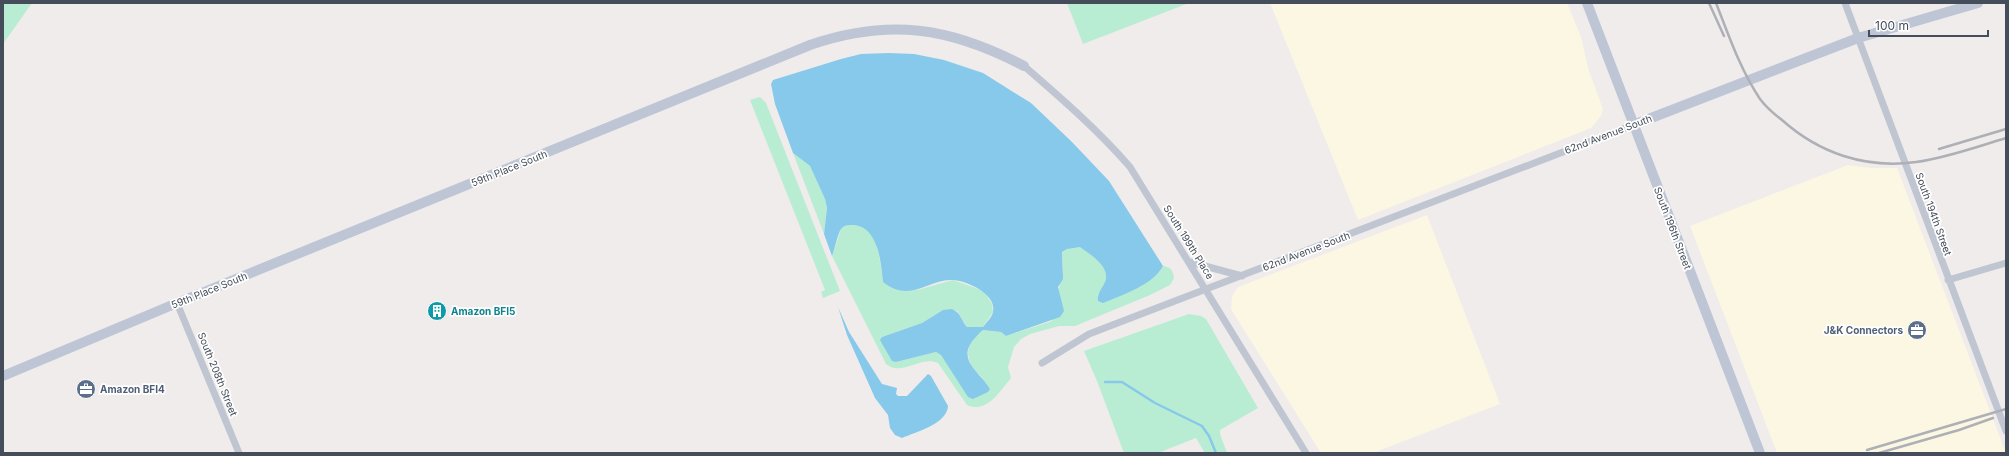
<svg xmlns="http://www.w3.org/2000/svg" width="2009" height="456" viewBox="0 0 2009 456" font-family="Inter,sans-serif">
<rect width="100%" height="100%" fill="#efeceb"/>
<path fill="#fbf7e3" d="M 1270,3 L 1567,3 L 1581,37 L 1589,71 L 1603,109 L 1601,116 L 1591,128 L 1358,220 Z
M 1848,165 L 1871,168 L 1897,168 L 2006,453 L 1777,453 L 1690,226 Z
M 1427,215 L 1500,404 L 1373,453 L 1321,453 L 1234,314 L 1231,309 L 1232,296 L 1238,287 Z"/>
<path fill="#b9edd3" d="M 3,3 L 32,3 L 3,44 Z
M 1067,3 L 1189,3 L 1083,44 Z
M 760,97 L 766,103 L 840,291 L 823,298 L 821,292 L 825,290 L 750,100 Z
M 793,153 L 810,166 L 825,199 L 827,208 L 824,234 Z
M 845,225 C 852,225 861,225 867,229 C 877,236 882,269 883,281 L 917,290 L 953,280 L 976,288 L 985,292 L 992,304 L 993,312 L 983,327 L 967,327 L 957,311 L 943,310 L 922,323 L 882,337 L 896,362 L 936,352 L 984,379 C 965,365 961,345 983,330 L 1001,332 L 1006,336 L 1052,321 L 1063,269 L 1062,252 L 1067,249 L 1080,246 C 1090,254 1108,264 1106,279 C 1106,284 1100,292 1097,296 L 1159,272 L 1163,266 C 1171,267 1173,270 1174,278 L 1170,285 L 1150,295 L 1075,326 L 1059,326 L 1030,334 L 1021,339 L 1014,347 L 1008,367 L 1011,378 C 1000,391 987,414 967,405 L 938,363 C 921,355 902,377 886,364 L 832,256 L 841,229 Z
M 1189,314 L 1201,316 L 1206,319 L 1258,408 L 1220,430 L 1220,434 L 1227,453 L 1205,453 L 1196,438 L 1158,453 L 1124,453 L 1097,381 L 1084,351 Z"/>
<path fill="#86c9ea" d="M 889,53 L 914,54 L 944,60 L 983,73 L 1031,103 L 1072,142 L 1109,181 L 1163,266 C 1153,285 1122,295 1103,303 L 1098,301 C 1097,294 1101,290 1104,284 C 1113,268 1091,255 1080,247 L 1067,249 L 1062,252 L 1063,279 L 1058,287 L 1064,311 L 1060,317 L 1006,336 L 1001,332 L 983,330 C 979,333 977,336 974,339 C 956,360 980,372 990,389 L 988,392 L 973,399 L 968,397 L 941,355 L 936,352 L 896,362 L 892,361 L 880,340 L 882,337 L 922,323 L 943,310 L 952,309 C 961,313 961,320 967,327 L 983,327 C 986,323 992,317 993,312 C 997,294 967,281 953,280 C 929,278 911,304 883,282 C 881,262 878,225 852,225 C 848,225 844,225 841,229 C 837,236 835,248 832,256 L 824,234 L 827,208 L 825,199 L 810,166 L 793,153 L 775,104 L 771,84 L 773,80 L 841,59 L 861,54 Z
M 838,307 L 849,332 L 882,384 L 897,388 L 896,394 L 898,396 L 907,396 L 928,374 L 931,376 L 948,406 C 947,424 916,432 902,438 L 895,435 L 890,428 L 888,415 L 875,398 L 847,335 Z"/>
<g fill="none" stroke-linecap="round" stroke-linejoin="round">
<path stroke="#86c9ea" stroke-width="2.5" d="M 1105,382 L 1122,382 L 1155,403 L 1202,426 L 1209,436 L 1216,453"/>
<path stroke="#bfc6d1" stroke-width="7" d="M 1845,3 L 2006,431
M 1024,66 C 1061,98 1098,130 1130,167 L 1306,453
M 1190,262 L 1242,276
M 1948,280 L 2006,263
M 177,303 L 239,453
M 1042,363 L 1089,334 L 1633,125"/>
<path stroke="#bec6d5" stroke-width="10" d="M 1587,3 L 1760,453
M 1633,125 L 1858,38 L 1978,3
M 3,376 L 177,303 L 810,45 C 889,18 950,27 1024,66"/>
<path stroke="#aeb0b6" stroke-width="2.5" d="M 1709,3 L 1724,36
M 1716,3 C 1729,36 1740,69 1760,99 C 1766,107 1774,114 1782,120 C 1819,153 1865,169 1916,162 C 1946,158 1976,147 2006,138
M 1939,149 L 2006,129
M 1867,450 L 2006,409
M 1879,453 L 1959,430 L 1993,418"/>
</g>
<defs>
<symbol id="building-disc" viewBox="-11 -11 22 22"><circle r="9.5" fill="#0f9aa8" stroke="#fff"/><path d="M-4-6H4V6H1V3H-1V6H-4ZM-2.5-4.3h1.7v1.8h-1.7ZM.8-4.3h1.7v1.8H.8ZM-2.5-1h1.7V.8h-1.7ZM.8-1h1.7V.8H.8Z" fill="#fff"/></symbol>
<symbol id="office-disc" viewBox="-11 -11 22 22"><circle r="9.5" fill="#5c6f8a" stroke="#fff"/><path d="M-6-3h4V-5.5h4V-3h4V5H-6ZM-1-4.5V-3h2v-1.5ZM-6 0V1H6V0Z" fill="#fff"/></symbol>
</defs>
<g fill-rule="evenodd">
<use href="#building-disc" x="426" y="300" width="22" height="22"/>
<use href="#office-disc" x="1906" y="319" width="22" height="22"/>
<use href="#office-disc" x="75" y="378" width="22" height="22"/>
</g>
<g text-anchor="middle" stroke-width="3.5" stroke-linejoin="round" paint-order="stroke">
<g font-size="10" fill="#444d59" stroke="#fff">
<text transform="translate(1608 134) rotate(-21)" y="4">62nd Avenue South</text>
<text transform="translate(509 168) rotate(-22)" y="4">59th Place South</text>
<text transform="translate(1934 214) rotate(70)" y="4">South 194th Street</text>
<text transform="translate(1673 228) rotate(69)" y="4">South 196th Street</text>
<text transform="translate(1189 242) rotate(58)" y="4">South 199th Place</text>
<text transform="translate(1306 251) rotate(-21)" y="4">62nd Avenue South</text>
<text transform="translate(209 290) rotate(-22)" y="4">59th Place South</text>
<text transform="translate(218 374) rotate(68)" y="4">South 208th Street</text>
</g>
<g font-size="10" font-weight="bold" fill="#0d838f" stroke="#fff" text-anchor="start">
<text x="451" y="315">Amazon BFI5</text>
</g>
<g font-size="10" font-weight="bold" fill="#4e5e75" stroke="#fff" text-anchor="end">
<text x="1903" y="334">J&amp;K Connectors</text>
<text x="100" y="393" text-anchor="start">Amazon BFI4</text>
</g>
</g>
<rect width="2009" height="456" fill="none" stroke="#444d59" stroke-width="8"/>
<path d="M1869 30v6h119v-6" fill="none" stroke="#444d59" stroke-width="2"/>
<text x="1875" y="30" font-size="12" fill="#444d59" stroke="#ffffff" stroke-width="3" paint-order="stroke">100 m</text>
</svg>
